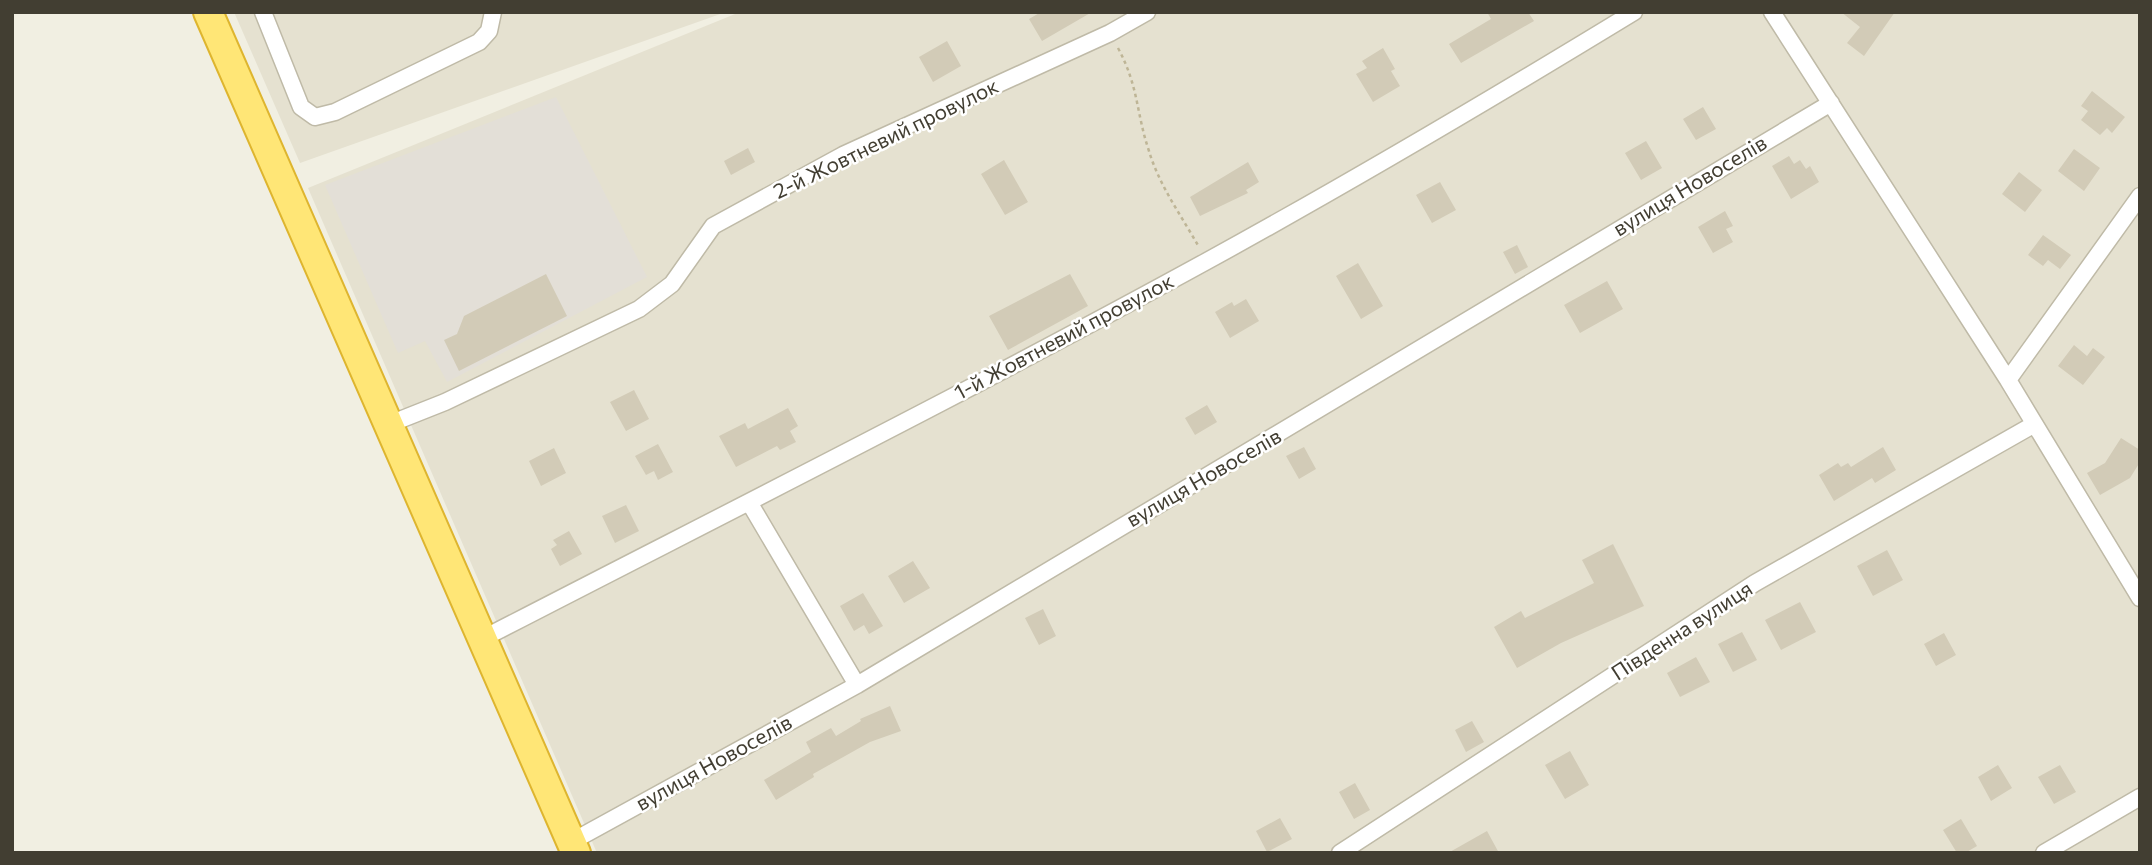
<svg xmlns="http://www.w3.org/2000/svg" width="2152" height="865" viewBox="0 0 2152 865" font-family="Commissioner,sans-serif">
<rect width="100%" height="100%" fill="#f1efe2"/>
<path fill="#e5e1d0" d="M 234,12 L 726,12 L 300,163 Z
M 740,12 L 2140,12 L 2140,853 L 597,853 L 308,188 Z"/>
<path fill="#e3dfd7" d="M 556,97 L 647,277 L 447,382 L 425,341 L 398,353 L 325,185 Z"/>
<path fill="#d2cbb7" d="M 1041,12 L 1092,12 L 1042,41 L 1029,19 Z
M 1487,12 L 1528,12 L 1534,21 L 1461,63 L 1449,44 L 1491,19 Z
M 1841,12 L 1895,12 L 1864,56 L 1847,43 L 1860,27 Z
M 947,41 L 961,66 L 933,82 L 919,57 Z
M 1383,48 L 1395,69 L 1391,71 L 1400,86 L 1373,102 L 1356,74 L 1367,68 L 1362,61 Z
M 2092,91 L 2125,117 L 2112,133 L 2107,128 L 2100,135 L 2081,120 L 2088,111 L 2081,106 Z
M 1703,107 L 1716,129 L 1696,140 L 1683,119 Z
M 1646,141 L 1662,168 L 1641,180 L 1625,153 Z
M 748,148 L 755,162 L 731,175 L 724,161 Z
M 2074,149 L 2100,168 L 2084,191 L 2058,171 Z
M 1789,156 L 1794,164 L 1800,160 L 1806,169 L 1810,166 L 1819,182 L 1791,199 L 1772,166 Z
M 1004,160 L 1028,202 L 1005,215 L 981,174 Z
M 1248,162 L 1259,182 L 1246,190 L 1248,193 L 1200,216 L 1190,197 Z
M 2019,172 L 2042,190 L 2025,212 L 2002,194 Z
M 1440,182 L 1456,210 L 1432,223 L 1416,195 Z
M 1725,211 L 1733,226 L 1726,229 L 1733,242 L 1713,253 L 1698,227 Z
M 2043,235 L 2071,255 L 2060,269 L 2048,260 L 2043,266 L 2028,255 Z
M 1517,245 L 1528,267 L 1515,274 L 1503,252 Z
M 1358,263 L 1383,306 L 1361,319 L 1336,276 Z
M 546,274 L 567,316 L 459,371 L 444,340 L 457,334 L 464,316 Z
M 1070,274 L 1088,306 L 1008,350 L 989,316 Z
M 1607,281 L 1623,309 L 1580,333 L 1564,305 Z
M 1246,299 L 1259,321 L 1230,338 L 1215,312 L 1232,302 L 1234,306 Z
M 2074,345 L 2087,356 L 2093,348 L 2105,357 L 2083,385 L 2058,366 Z
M 634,390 L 649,419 L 626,431 L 610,402 Z
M 1207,405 L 1217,422 L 1195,435 L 1185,418 Z
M 788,408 L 798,426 L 790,431 L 796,442 L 780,450 L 777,446 L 736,467 L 719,436 L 745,423 L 748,429 Z
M 2121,438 L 2140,450 L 2140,462 L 2130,478 L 2100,495 L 2087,473 L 2105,463 Z
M 658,444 L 673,472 L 658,480 L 654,471 L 646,475 L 635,456 Z
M 1304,447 L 1316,469 L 1299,479 L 1286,456 Z
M 1883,447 L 1896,470 L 1875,483 L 1872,478 L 1834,501 L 1819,475 L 1838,463 L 1841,467 L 1848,463 L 1851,467 Z
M 554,448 L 566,473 L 541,486 L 529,461 Z
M 626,505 L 639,531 L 615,543 L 602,516 Z
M 569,531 L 582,554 L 560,566 L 551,549 L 557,545 L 553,540 Z
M 1613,544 L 1644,606 L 1561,643 L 1517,668 L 1494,627 L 1521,611 L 1525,618 L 1594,583 L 1582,560 Z
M 1887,550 L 1903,580 L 1873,596 L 1857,566 Z
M 913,561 L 930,588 L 904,603 L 888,576 Z
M 863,593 L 883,626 L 869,634 L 864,625 L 854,631 L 840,606 Z
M 1800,602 L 1816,632 L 1781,650 L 1765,620 Z
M 1043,609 L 1056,636 L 1039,645 L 1025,618 Z
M 1742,632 L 1757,660 L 1733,672 L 1718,644 Z
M 1944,633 L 1956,655 L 1936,666 L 1924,644 Z
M 1696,657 L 1710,682 L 1680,697 L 1667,673 Z
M 890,706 L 901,731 L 870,742 L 813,774 L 814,777 L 776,800 L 764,780 L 811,752 L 806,742 L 831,728 L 836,736 L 861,721 L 860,719 Z
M 1472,721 L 1484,742 L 1466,752 L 1455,730 Z
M 1570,751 L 1589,785 L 1565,799 L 1545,765 Z
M 1998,765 L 2012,788 L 1991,801 L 1978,777 Z
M 2060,765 L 2076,792 L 2054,804 L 2038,777 Z
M 1355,783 L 1370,810 L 1354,819 L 1339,792 Z
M 1280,818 L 1292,839 L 1267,852 L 1256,831 Z
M 1961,819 L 1977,846 L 1965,853 L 1957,853 L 1943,830 Z
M 1487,831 L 1499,853 L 1448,853 Z"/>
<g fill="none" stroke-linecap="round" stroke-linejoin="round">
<defs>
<path id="minor" d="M 263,12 L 301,107 L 315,117 L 335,112 L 479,42 L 489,31 L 493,12
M 1772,12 L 2008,380 L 2140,598
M 2008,380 L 2140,196
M 387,425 L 445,402 L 639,309 L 672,284 L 713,226 L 843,155 L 1110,33 L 1147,12
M 749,502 L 857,685
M 482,639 C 724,514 968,392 1207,261 C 1351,182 1493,98 1634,12
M 571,842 L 857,685 L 1831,103
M 1340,853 L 1755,583 L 2033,425
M 2044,853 L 2140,797"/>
<path id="trunk" d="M 208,12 L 576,853"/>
</defs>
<use href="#minor" stroke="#bfbaa7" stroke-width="19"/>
<use href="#trunk" stroke="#deb52f" stroke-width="32"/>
<path stroke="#beb596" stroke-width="2.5" stroke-dasharray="3.5 3.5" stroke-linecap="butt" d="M 1118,48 C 1139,87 1136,113 1149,151 C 1159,185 1182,217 1199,247"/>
<use href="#minor" stroke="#fff" stroke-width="16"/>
<use href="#trunk" stroke="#ffe676" stroke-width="28"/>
</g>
<g text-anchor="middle" stroke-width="5" stroke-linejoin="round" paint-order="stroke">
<g font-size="21" fill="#423e32" stroke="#fff">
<text transform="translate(886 139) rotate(-26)" y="7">2-й Жовтневий провулок</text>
<text transform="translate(1690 186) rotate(-31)" y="7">вулиця Новоселів</text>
<text transform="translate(1064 337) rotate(-28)" y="7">1-й Жовтневий провулок</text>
<text transform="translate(1204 478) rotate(-30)" y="7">вулиця Новоселів</text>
<text transform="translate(1682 631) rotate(-33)" y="7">Південна вулиця</text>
<text transform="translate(714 763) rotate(-29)" y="7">вулиця Новоселів</text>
</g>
</g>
<rect width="2152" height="865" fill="none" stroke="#423e32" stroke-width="28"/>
</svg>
